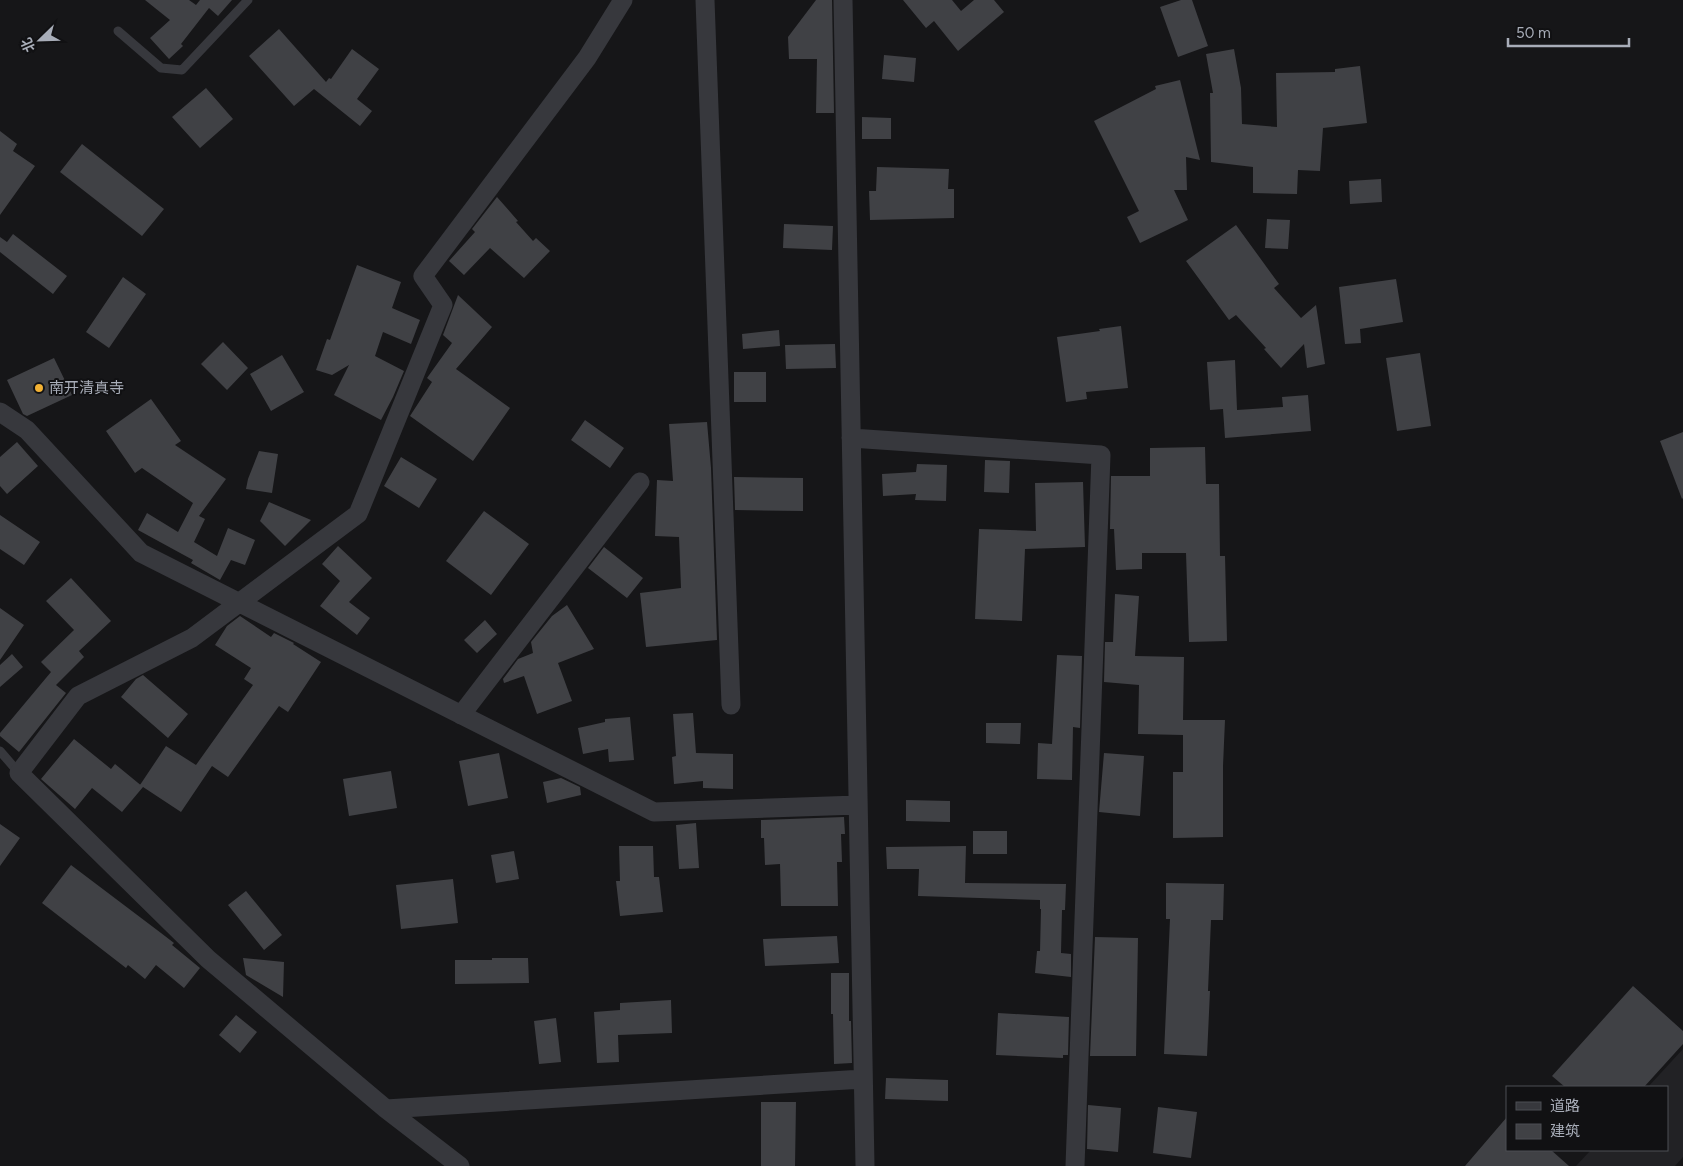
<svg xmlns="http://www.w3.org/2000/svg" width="1683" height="1166" viewBox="0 0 1683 1166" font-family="Figtree,'Noto Sans SC',sans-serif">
<rect width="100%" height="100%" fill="#161618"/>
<path fill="#222225" d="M 1683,1049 L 1683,1157 L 1675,1166 L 1576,1166 L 1591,1150 L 1667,1150 L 1667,1087 L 1648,1087 Z"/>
<path fill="#404145" d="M 145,0 L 189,0 L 196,5 L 200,0 L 232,0 L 218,16 L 209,8 L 181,44 L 183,46 L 169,59 L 150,38 L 170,20 Z
M 816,0 L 832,0 L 834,113 L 816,113 L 817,59 L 789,59 L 788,37 Z
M 903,0 L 952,0 L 961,11 L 974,0 L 994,0 L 1004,12 L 958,51 L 934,21 L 926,28 Z
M 1181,0 L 1192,0 L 1208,46 L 1178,57 L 1160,7 Z
M 279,29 L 326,82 L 329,78 L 331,79 L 352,49 L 379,69 L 357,99 L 372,111 L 360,126 L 314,89 L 294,106 L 249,56 Z
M 1234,49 L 1241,88 L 1242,124 L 1277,127 L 1276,73 L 1335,72 L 1335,69 L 1360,66 L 1367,123 L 1323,128 L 1320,171 L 1298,170 L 1297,194 L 1253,193 L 1253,167 L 1211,162 L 1210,93 L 1213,93 L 1206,54 Z
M 884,55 L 916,58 L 914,82 L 882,79 Z
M 1180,80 L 1200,160 L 1186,157 L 1187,190 L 1174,190 L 1188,220 L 1140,243 L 1127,217 L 1139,211 L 1094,121 L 1156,89 L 1155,86 Z
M 206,88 L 233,119 L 200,148 L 172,117 Z
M 862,117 L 891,118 L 891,139 L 862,139 Z
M 0,131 L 17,144 L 13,151 L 35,166 L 0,215 Z
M 82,144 L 164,209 L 142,236 L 60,172 Z
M 877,167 L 949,169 L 948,189 L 954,189 L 954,218 L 870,220 L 869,191 L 876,191 Z
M 1381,179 L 1382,202 L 1350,204 L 1349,181 Z
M 497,197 L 518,221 L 516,222 L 533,241 L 536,238 L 550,251 L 524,278 L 490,248 L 464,275 L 449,261 L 475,232 L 472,229 Z
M 1267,219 L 1290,220 L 1288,249 L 1265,248 Z
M 784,224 L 833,226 L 832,250 L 783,248 Z
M 1236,225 L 1279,284 L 1274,288 L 1301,318 L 1316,305 L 1325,364 L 1307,368 L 1304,344 L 1281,368 L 1264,349 L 1266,348 L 1236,315 L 1229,320 L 1186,261 Z
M 13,234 L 67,276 L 53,294 L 0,252 L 0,237 L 7,242 Z
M 357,265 L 401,282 L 392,308 L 420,320 L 411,344 L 383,332 L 375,356 L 404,371 L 393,397 L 381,420 L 334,395 L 349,365 L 332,375 L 316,370 L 327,339 L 330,340 Z
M 123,277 L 146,294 L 109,348 L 86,332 Z
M 1396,279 L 1403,322 L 1360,329 L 1361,343 L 1345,344 L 1339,287 Z
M 458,295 L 492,327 L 456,369 L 510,408 L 473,461 L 410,416 L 432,382 L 427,378 L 452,343 L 443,335 Z
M 1121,326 L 1128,388 L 1086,392 L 1087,399 L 1066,402 L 1057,337 L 1100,331 L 1099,329 Z
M 779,330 L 780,346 L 743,349 L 742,334 Z
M 223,342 L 248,368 L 227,390 L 201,364 Z
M 835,344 L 836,368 L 786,369 L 785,345 Z
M 1420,353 L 1431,426 L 1397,431 L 1386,358 Z
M 282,355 L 304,392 L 271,411 L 250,374 Z
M 54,358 L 72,395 L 27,416 L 23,414 L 7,380 Z
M 1235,360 L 1237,410 L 1283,407 L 1282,397 L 1308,395 L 1311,431 L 1225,438 L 1223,409 L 1210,410 L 1207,362 Z
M 734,372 L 766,372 L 766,402 L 734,402 Z
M 151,399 L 181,441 L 175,445 L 226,479 L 199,516 L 205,519 L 194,542 L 217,556 L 228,528 L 255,540 L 245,565 L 231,560 L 220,580 L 191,563 L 193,560 L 138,530 L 147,513 L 178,532 L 193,503 L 142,468 L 135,473 L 106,431 Z
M 585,420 L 624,448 L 610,468 L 571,440 Z
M 707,422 L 711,468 L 717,640 L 646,647 L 640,593 L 681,588 L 679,537 L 655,536 L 657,480 L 673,481 L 669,424 Z
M 1683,432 L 1683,498 L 1682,499 L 1660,441 Z
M 17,442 L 38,466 L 7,494 L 0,486 L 0,457 Z
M 1205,447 L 1206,484 L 1219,484 L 1220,556 L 1225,556 L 1227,641 L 1189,642 L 1186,553 L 1142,553 L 1142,569 L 1116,570 L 1114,529 L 1110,529 L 1111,476 L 1150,476 L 1150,448 Z
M 259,451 L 278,454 L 272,493 L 246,489 L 248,479 Z
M 401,457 L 437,479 L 419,508 L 384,486 Z
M 985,460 L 1010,461 L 1009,493 L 984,492 Z
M 917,464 L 947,465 L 946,501 L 915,500 L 916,494 L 883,496 L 882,474 L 916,472 Z
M 734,477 L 803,478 L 803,511 L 735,510 Z
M 1083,482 L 1085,547 L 1025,549 L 1022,621 L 975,619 L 979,529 L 1036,531 L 1035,483 Z
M 269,502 L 311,520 L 285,546 L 260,521 Z
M 484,511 L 529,544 L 491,595 L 446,561 Z
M 0,515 L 40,542 L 24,565 L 0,549 Z
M 338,546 L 372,578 L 349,602 L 370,618 L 357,635 L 320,606 L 340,581 L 322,564 Z
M 604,547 L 643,578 L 627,598 L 588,568 Z
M 71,578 L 111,621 L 79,651 L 84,657 L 56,685 L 66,693 L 19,752 L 0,736 L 0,733 L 51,672 L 41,662 L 74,630 L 46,601 Z
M 1115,594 L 1139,596 L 1135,656 L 1184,657 L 1183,720 L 1225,720 L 1223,766 L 1223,837 L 1173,838 L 1173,772 L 1183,772 L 1183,735 L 1138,734 L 1139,685 L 1104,682 L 1105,642 L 1113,642 Z
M 567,605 L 594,649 L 558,663 L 572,701 L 537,714 L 524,676 L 504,683 L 503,679 L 518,659 L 533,653 L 531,642 L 552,616 Z
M 0,608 L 24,625 L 0,660 Z
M 240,616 L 271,637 L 274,633 L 294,643 L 293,644 L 321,662 L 288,712 L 279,706 L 228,777 L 212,766 L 181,812 L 140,785 L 166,746 L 196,765 L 253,685 L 244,679 L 251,668 L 215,645 L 227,626 Z
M 485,620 L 497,634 L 477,653 L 464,640 Z
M 12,654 L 23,667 L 0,687 L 0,665 Z
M 1057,655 L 1082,656 L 1080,728 L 1073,727 L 1072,780 L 1037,779 L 1038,743 L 1052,744 Z
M 143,675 L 188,714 L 168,738 L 121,697 L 136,679 Z
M 693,713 L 696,753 L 733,754 L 733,789 L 703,788 L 703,781 L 674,784 L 672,757 L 676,756 L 673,714 Z
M 630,717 L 634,760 L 609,762 L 608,749 L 583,754 L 578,728 L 605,722 L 605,719 Z
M 986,723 L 1021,723 L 1020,744 L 986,743 Z
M 74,739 L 111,769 L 115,764 L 143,787 L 122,812 L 92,788 L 75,809 L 41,779 Z
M 499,753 L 508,798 L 468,806 L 459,761 Z
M 1104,753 L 1144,756 L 1140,816 L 1099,812 Z
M 391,771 L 397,808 L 349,816 L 343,779 Z
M 561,778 L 580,787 L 581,795 L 547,803 L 543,782 Z
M 906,800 L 950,801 L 950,822 L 906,821 Z
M 844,817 L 845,834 L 841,834 L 842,862 L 837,862 L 838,906 L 781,906 L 780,864 L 765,865 L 764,838 L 761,838 L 761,820 Z
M 696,823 L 699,868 L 679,869 L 676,825 Z
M 0,824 L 20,838 L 0,866 Z
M 973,831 L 1007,831 L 1007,854 L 973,854 Z
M 619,846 L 653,846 L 654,877 L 659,877 L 663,912 L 620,916 L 616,881 L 620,881 Z
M 966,846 L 965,883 L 1066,884 L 1065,910 L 1062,910 L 1061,953 L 1071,954 L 1071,977 L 1035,973 L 1037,951 L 1040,951 L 1041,909 L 1040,909 L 1040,900 L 918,896 L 919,869 L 887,869 L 886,847 Z
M 514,851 L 519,879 L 496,883 L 491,855 Z
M 71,865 L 161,933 L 174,943 L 172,945 L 200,968 L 184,988 L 156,965 L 145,979 L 128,965 L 126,968 L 42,903 Z
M 453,879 L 458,923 L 401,929 L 396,885 Z
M 1166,883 L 1224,884 L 1223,920 L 1211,920 L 1208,991 L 1210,991 L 1207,1056 L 1164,1054 L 1170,919 L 1166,919 Z
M 246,891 L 282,935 L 264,950 L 228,905 Z
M 837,936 L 839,963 L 765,966 L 763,939 Z
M 1095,937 L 1138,938 L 1136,1056 L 1090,1056 Z
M 243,958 L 284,962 L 283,997 L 246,975 Z
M 492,958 L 528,958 L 529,983 L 455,984 L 455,960 L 492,960 Z
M 831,973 L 849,973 L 849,1021 L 851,1021 L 852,1063 L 834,1064 L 833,1014 L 831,1014 Z
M 1633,986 L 1683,1031 L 1683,1044 L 1644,1087 L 1565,1087 L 1552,1076 Z
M 671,1000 L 672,1033 L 618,1035 L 619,1062 L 597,1063 L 594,1012 L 620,1010 L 620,1003 Z
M 998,1013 L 1069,1017 L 1068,1055 L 1063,1055 L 1063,1058 L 996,1055 Z
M 236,1015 L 257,1032 L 240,1053 L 219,1035 Z
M 556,1018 L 561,1062 L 539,1064 L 534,1021 Z
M 886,1078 L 948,1080 L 948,1101 L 885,1099 Z
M 761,1102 L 796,1102 L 795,1166 L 761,1166 Z
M 1088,1105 L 1121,1108 L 1118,1152 L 1087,1149 Z
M 1158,1107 L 1197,1112 L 1191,1158 L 1153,1153 Z
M 1507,1117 L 1507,1150 L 1551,1150 L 1569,1166 L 1465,1166 Z"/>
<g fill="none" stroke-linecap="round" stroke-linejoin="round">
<path stroke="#37383d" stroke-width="9" d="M 118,31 L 161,68 L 182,70 L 248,0
M 0,751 L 19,773"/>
<path stroke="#37383d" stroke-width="19" d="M 705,0 L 731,705
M 843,0 L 865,1166
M 0,412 L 27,430 L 141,553 L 654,812 L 858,805
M 851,438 L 1101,455 L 1075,1166
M 461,715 L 640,482
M 386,1109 L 863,1079
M 460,1166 L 386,1109 L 208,959 L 19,773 L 78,696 L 192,638 L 358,514 L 443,305 L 423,276 L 587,58 L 623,0"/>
</g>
<circle fill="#f2b134" stroke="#111113" stroke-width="2" cx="39" cy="388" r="5"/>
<g text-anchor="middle" stroke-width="4" stroke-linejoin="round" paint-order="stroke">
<g font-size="15" fill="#a8adb8" stroke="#111113" text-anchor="start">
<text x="49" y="393">南开清真寺</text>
</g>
</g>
<rect x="1506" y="1086" width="162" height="65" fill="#111113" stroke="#4d4f55"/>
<rect x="1516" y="1102" width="25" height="8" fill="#37383d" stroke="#4d4f55"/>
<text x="1550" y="1111" font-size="15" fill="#a8adb8">道路</text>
<rect x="1516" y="1124" width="25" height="15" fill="#404145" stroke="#4d4f55"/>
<text x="1550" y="1136" font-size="15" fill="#a8adb8">建筑</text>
<g transform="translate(40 40) rotate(247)" stroke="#111113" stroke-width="4" paint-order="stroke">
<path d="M0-4L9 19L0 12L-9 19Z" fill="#a8adb8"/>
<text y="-8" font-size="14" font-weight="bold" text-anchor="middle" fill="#a8adb8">北</text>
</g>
<path d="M1508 38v8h121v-8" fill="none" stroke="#a8adb8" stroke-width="2.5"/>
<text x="1516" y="38" font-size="15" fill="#a8adb8" stroke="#111113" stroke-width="4" paint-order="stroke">50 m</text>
</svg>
